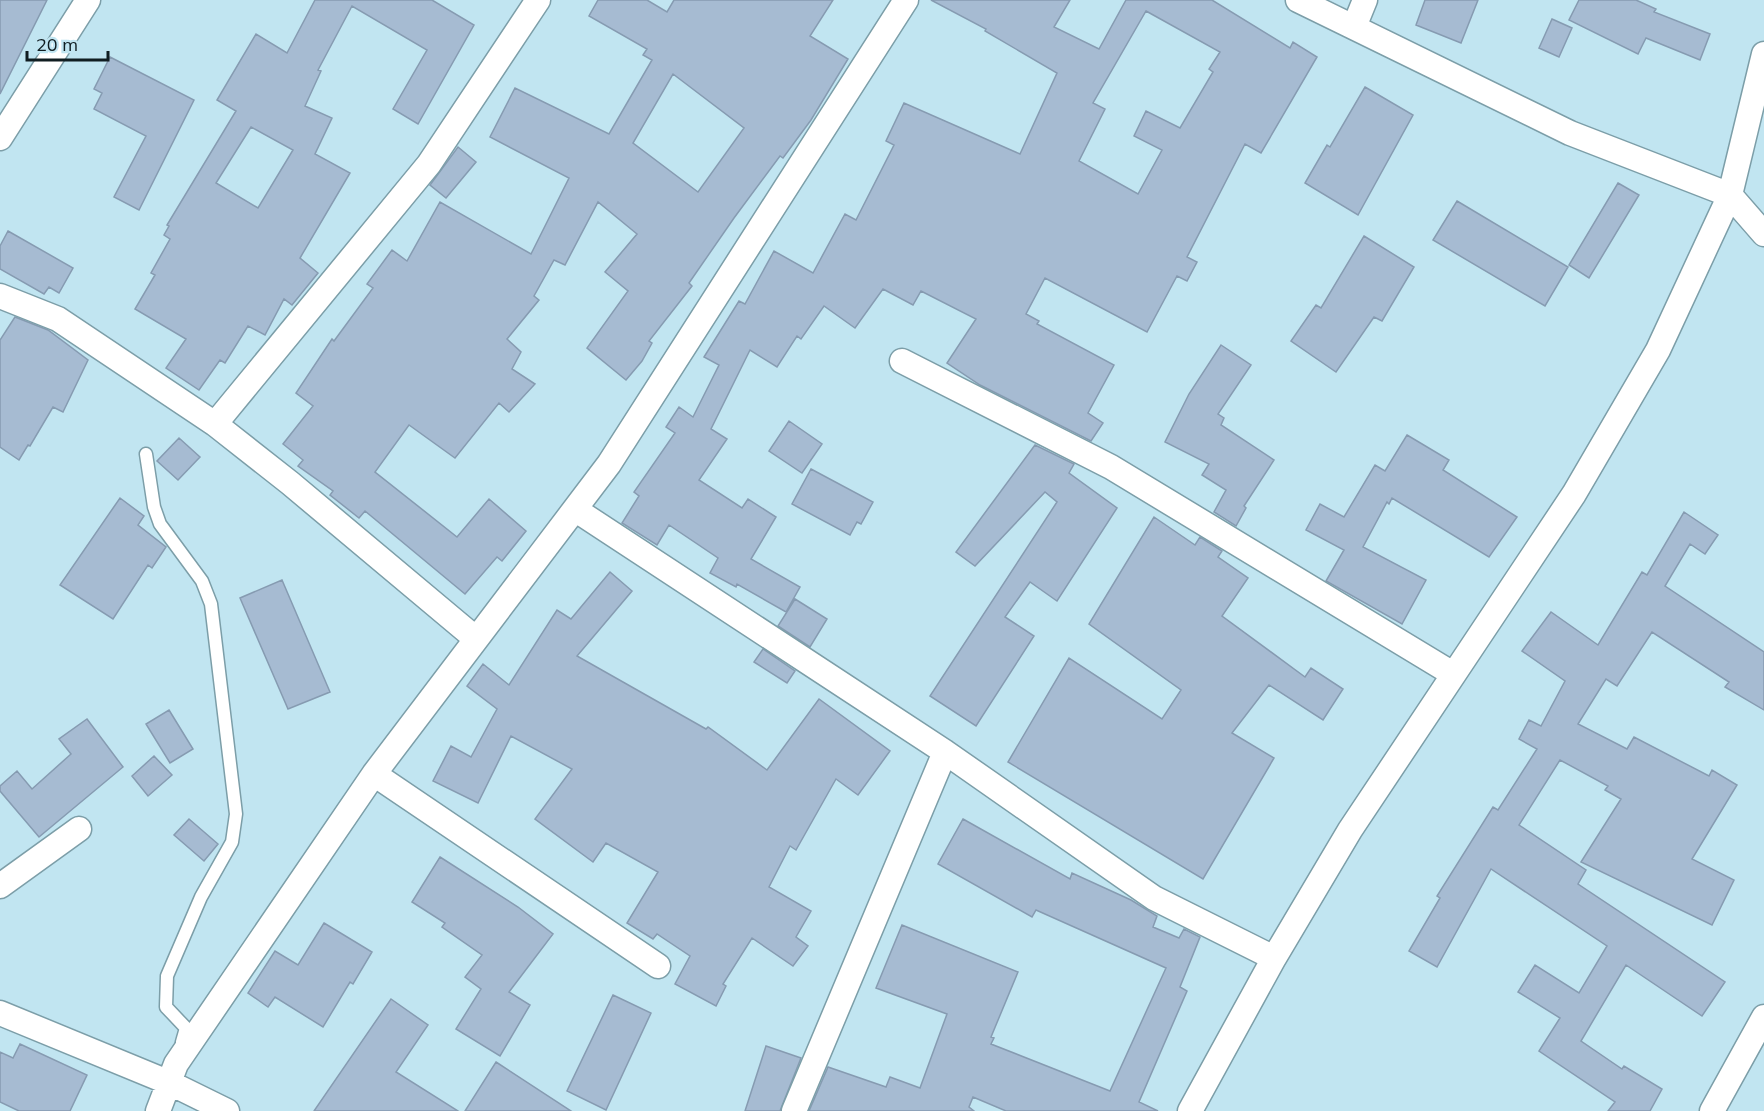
<svg xmlns="http://www.w3.org/2000/svg" width="1764" height="1111" viewBox="0 0 1764 1111" font-family="Mulish,sans-serif">
<rect width="100%" height="100%" fill="#c1e5f1"/>
<path fill="#a6bbd2" stroke="#869bb1" stroke-width="1.5" fill-rule="evenodd" d="M 0,0 L 47,0 L 0,94 Z
M 315,0 L 432,0 L 474,25 L 418,124 L 393,109 L 427,50 L 352,6 L 318,70 L 321,71 L 305,106 L 332,118 L 315,154 L 350,173 L 300,258 L 318,273 L 292,305 L 284,299 L 265,335 L 248,326 L 225,363 L 220,360 L 199,390 L 166,368 L 186,339 L 135,309 L 155,275 L 151,273 L 170,239 L 164,235 L 169,226 L 167,225 L 236,111 L 217,100 L 256,34 L 287,53 ZM 251,127 L 293,150 L 258,208 L 216,183 Z
M 598,0 L 647,0 L 667,12 L 674,0 L 833,0 L 810,36 L 848,59 L 811,120 L 783,158 L 780,156 L 734,218 L 689,283 L 692,286 L 649,341 L 652,343 L 642,361 L 626,380 L 587,348 L 628,291 L 605,272 L 637,234 L 598,202 L 565,265 L 554,260 L 534,296 L 539,300 L 507,339 L 521,352 L 512,369 L 535,384 L 509,412 L 499,403 L 455,458 L 409,425 L 375,472 L 457,537 L 489,499 L 526,531 L 502,561 L 497,557 L 465,594 L 365,511 L 359,518 L 330,495 L 333,491 L 298,466 L 303,460 L 283,444 L 313,406 L 296,393 L 332,339 L 334,341 L 373,288 L 367,284 L 392,250 L 407,261 L 440,202 L 531,254 L 569,178 L 490,137 L 515,88 L 609,134 L 652,60 L 643,55 L 647,49 L 589,16 ZM 673,74 L 744,128 L 698,192 L 633,143 Z
M 931,0 L 1070,0 L 1054,27 L 1099,49 L 1126,0 L 1212,0 L 1290,48 L 1293,42 L 1317,57 L 1261,153 L 1245,144 L 1187,257 L 1197,262 L 1187,281 L 1177,276 L 1147,332 L 1045,278 L 1026,314 L 1039,321 L 1037,324 L 1114,365 L 1088,413 L 1103,423 L 1091,441 L 980,385 L 947,363 L 976,319 L 921,291 L 913,305 L 883,289 L 855,328 L 824,306 L 801,339 L 797,336 L 777,367 L 750,350 L 711,429 L 727,439 L 699,480 L 742,508 L 748,499 L 776,517 L 751,559 L 800,587 L 786,612 L 737,584 L 736,587 L 710,573 L 718,558 L 669,525 L 657,545 L 622,523 L 639,496 L 634,492 L 675,433 L 666,427 L 679,407 L 693,417 L 719,365 L 704,357 L 739,301 L 745,304 L 774,251 L 813,273 L 845,214 L 856,220 L 894,145 L 886,141 L 904,103 L 1020,154 L 1057,73 L 985,31 L 986,29 ZM 1146,11 L 1220,52 L 1209,69 L 1213,72 L 1180,128 L 1146,111 L 1134,136 L 1162,150 L 1138,194 L 1079,161 L 1105,109 L 1093,103 Z
M 1425,0 L 1478,0 L 1461,43 L 1416,25 Z
M 1579,0 L 1636,0 L 1656,9 L 1654,12 L 1710,34 L 1700,60 L 1646,38 L 1638,54 L 1569,20 Z
M 1552,19 L 1572,28 L 1559,57 L 1539,48 Z
M 110,57 L 194,100 L 139,210 L 114,197 L 146,136 L 94,109 L 102,93 L 94,89 Z
M 1365,87 L 1413,115 L 1358,215 L 1305,183 L 1327,145 L 1330,147 Z
M 458,147 L 476,162 L 446,198 L 430,185 Z
M 1618,183 L 1639,195 L 1589,278 L 1569,265 Z
M 1457,201 L 1568,267 L 1545,306 L 1433,240 Z
M 8,231 L 73,268 L 59,293 L 49,287 L 44,294 L 0,269 L 0,246 Z
M 1364,236 L 1414,267 L 1382,321 L 1374,317 L 1336,372 L 1291,341 L 1316,305 L 1321,308 Z
M 15,317 L 48,330 L 88,360 L 63,412 L 53,407 L 30,446 L 28,445 L 19,460 L 0,447 L 0,340 Z
M 1221,345 L 1251,365 L 1218,414 L 1224,418 L 1221,425 L 1274,460 L 1244,506 L 1246,508 L 1236,526 L 1214,512 L 1226,490 L 1202,475 L 1209,464 L 1165,442 L 1189,394 Z
M 789,421 L 822,444 L 802,473 L 769,451 Z
M 1407,435 L 1449,460 L 1443,470 L 1517,517 L 1489,557 L 1392,498 L 1389,504 L 1387,502 L 1363,547 L 1426,580 L 1402,624 L 1326,581 L 1344,550 L 1306,530 L 1320,504 L 1344,517 L 1375,465 L 1385,471 Z
M 179,438 L 200,457 L 178,480 L 157,461 Z
M 1035,445 L 1074,464 L 1069,473 L 1117,508 L 1057,601 L 1030,582 L 1005,617 L 1034,636 L 976,726 L 930,696 L 1057,502 L 1045,492 L 975,566 L 956,552 Z
M 811,469 L 873,502 L 861,524 L 857,522 L 850,535 L 792,504 Z
M 120,498 L 144,516 L 138,525 L 166,547 L 152,568 L 148,565 L 113,619 L 60,585 Z
M 1684,512 L 1718,535 L 1705,554 L 1690,544 L 1665,586 L 1764,652 L 1764,710 L 1725,687 L 1729,682 L 1652,632 L 1617,686 L 1606,679 L 1578,724 L 1627,749 L 1634,737 L 1709,776 L 1712,770 L 1737,785 L 1692,859 L 1734,880 L 1712,925 L 1581,862 L 1621,799 L 1605,790 L 1608,786 L 1560,760 L 1519,825 L 1586,870 L 1578,884 L 1725,982 L 1702,1016 L 1626,965 L 1581,1041 L 1622,1069 L 1624,1066 L 1662,1089 L 1650,1111 L 1608,1111 L 1615,1102 L 1539,1051 L 1560,1018 L 1518,992 L 1535,965 L 1579,993 L 1607,946 L 1491,869 L 1437,967 L 1409,951 L 1440,898 L 1437,896 L 1493,807 L 1498,810 L 1537,749 L 1519,739 L 1529,720 L 1541,726 L 1565,681 L 1522,651 L 1551,612 L 1598,645 L 1642,572 L 1647,575 Z
M 1154,517 L 1195,545 L 1200,537 L 1222,551 L 1218,557 L 1248,578 L 1222,616 L 1305,677 L 1311,668 L 1343,689 L 1323,720 L 1269,685 L 1232,733 L 1274,758 L 1203,879 L 1008,762 L 1069,658 L 1162,719 L 1181,690 L 1089,624 Z
M 610,572 L 632,591 L 577,656 L 706,729 L 708,727 L 767,770 L 819,699 L 890,751 L 858,795 L 836,779 L 796,850 L 790,846 L 769,887 L 811,911 L 796,937 L 808,946 L 793,966 L 752,938 L 723,984 L 726,986 L 716,1006 L 675,984 L 690,956 L 657,934 L 653,939 L 627,923 L 658,872 L 606,843 L 593,862 L 535,819 L 572,769 L 511,736 L 478,803 L 433,781 L 451,746 L 471,757 L 497,709 L 467,686 L 483,664 L 509,685 L 557,610 L 571,619 Z
M 282,580 L 330,692 L 288,709 L 240,598 Z
M 795,599 L 827,619 L 810,647 L 778,626 Z
M 763,649 L 795,671 L 787,683 L 754,662 Z
M 169,710 L 193,749 L 170,763 L 146,724 Z
M 87,719 L 123,767 L 39,837 L 0,791 L 0,786 L 17,771 L 32,789 L 71,754 L 59,739 Z
M 154,756 L 172,775 L 148,796 L 132,776 Z
M 189,819 L 218,844 L 204,861 L 174,835 Z
M 963,819 L 1070,879 L 1072,873 L 1131,900 L 1157,916 L 1153,927 L 1179,938 L 1184,929 L 1200,937 L 1180,987 L 1187,991 L 1139,1102 L 1158,1111 L 1006,1111 L 973,1097 L 969,1107 L 974,1111 L 809,1111 L 828,1067 L 886,1087 L 890,1077 L 920,1088 L 947,1014 L 876,988 L 902,925 L 1018,972 L 991,1037 L 994,1038 L 991,1044 L 1110,1091 L 1166,968 L 1036,910 L 1032,917 L 938,864 Z
M 440,857 L 518,907 L 553,934 L 509,992 L 530,1005 L 500,1056 L 456,1029 L 481,989 L 465,977 L 482,955 L 442,927 L 445,923 L 412,902 Z
M 324,923 L 372,952 L 353,984 L 350,982 L 323,1027 L 275,997 L 268,1007 L 248,993 L 275,951 L 298,965 Z
M 613,995 L 651,1013 L 606,1110 L 567,1091 Z
M 391,999 L 428,1025 L 396,1072 L 458,1111 L 314,1111 Z
M 20,1044 L 87,1075 L 70,1111 L 19,1111 L 0,1102 L 0,1052 L 13,1058 Z
M 766,1046 L 801,1058 L 780,1111 L 745,1111 Z
M 496,1062 L 571,1111 L 465,1111 Z"/>
<g fill="none" stroke-linecap="round" stroke-linejoin="round">
<defs>
<path id="service" d="M 146,454 L 154,507 L 160,524 L 202,581 L 211,604 L 236,814 L 232,842 L 201,897 L 167,976 L 166,1007 L 186,1028 L 182,1042"/>
<path id="minor" d="M 1298,0 L 1570,133 L 1730,195 L 1764,234
M 1354,27 L 1365,0
M 0,138 L 88,0
M 0,296 L 58,319 L 215,424 L 290,483 L 475,638
M 902,361 L 1111,467 L 1453,674
M 215,424 L 429,164 L 538,0
M 576,510 L 945,752 L 1154,898 L 1274,958
M 374,774 L 658,966
M 0,886 L 79,829
M 0,1013 L 170,1083 L 227,1111
M 158,1111 L 176,1064 L 374,774 L 609,464 L 906,0
M 794,1111 L 945,752
M 1190,1111 L 1274,958 L 1350,830 L 1574,494 L 1658,350 L 1730,195 L 1764,54
M 1712,1111 L 1764,1017"/>
</defs>
<use href="#service" stroke="#7c9ea8" stroke-width="15"/>
<use href="#minor" stroke="#7c9ea8" stroke-width="27"/>
<use href="#service" stroke="#fff" stroke-width="12"/>
<use href="#minor" stroke="#fff" stroke-width="24"/>
</g>
<path d="M27 51v9h81v-9" fill="none" stroke="#101d21" stroke-width="3"/>
<text x="36" y="51" font-size="18" fill="#101d21" stroke="#c1e5f1" stroke-width="4.5" paint-order="stroke">20 m</text>
</svg>
